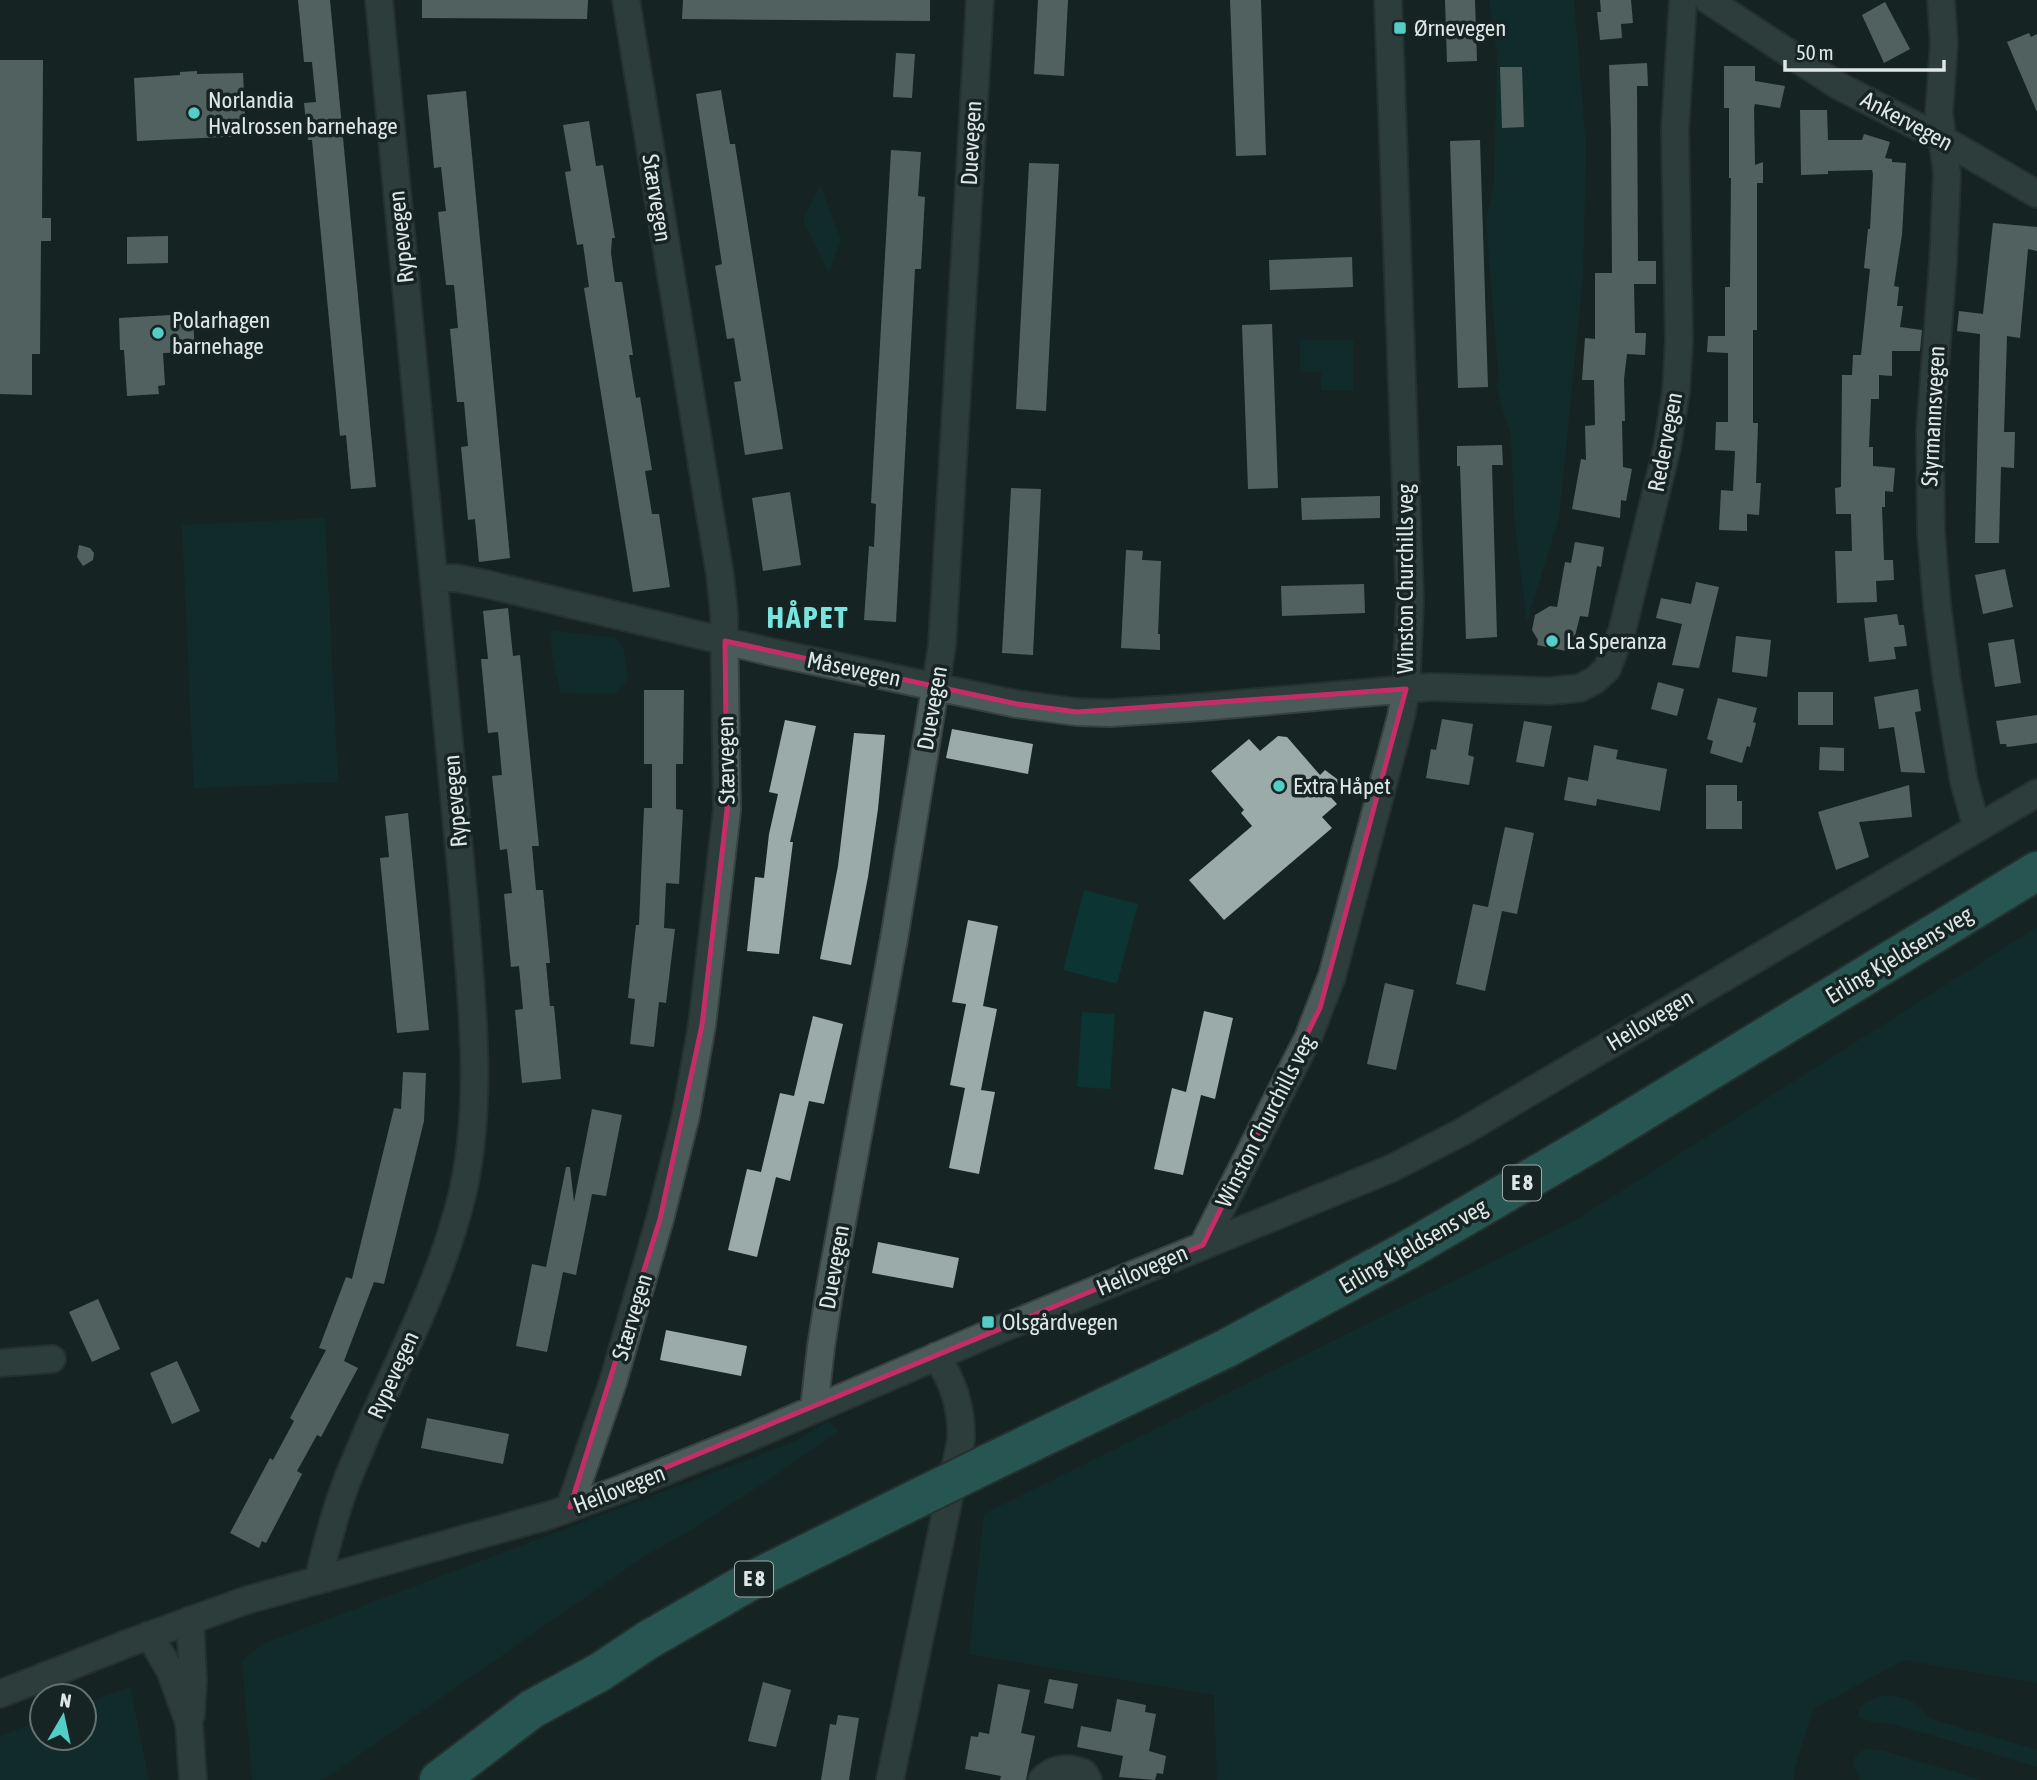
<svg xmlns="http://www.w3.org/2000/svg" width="2037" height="1780" viewBox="0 0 2037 1780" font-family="'Asap Condensed',sans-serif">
<rect width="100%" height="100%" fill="#162423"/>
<path fill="#0b3432" d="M 1489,0 L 1574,0 L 1586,147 L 1583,275 L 1559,517 L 1527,622 L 1514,518 L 1511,437 L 1495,383 L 1499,383 L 1486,221 L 1494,183 L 1497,55 Z
M 820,185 L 841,240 L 829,272 L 803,220 Z
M 1300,340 L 1353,340 L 1353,390 L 1321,390 L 1321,372 L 1300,372 Z
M 325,518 L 338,782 L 194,788 L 182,525 Z
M 551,630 L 616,638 L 624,649 L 628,681 L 614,694 L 561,693 L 552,659 Z
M 1084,890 L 1138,904 L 1117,984 L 1063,970 Z
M 2037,927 L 2037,1683 L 1904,1660 L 1813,1709 L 1794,1771 L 1794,1780 L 1217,1780 L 1214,1695 L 969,1654 L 984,1514 L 1576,1220 Z
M 1082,1012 L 1115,1014 L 1110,1089 L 1077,1087 Z
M 828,1421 L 838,1431 C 775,1476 711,1520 643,1557 L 323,1780 L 252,1780 L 242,1661 L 263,1644 L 794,1442 Z
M 130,1687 L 149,1780 L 0,1780 L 0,1736 L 42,1720 L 42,1738 L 84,1738 L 84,1704 Z
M 1886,1695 L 1899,1697 L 1913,1702 L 1931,1719 L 2037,1750 L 2037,1767 C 1990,1753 1943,1738 1896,1725 C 1885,1722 1869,1723 1859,1717 L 1859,1708 C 1867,1701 1875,1697 1886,1695 Z
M 1867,1749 L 1884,1751 L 1982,1780 L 1861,1780 C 1851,1767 1850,1754 1867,1749 Z"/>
<path fill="#9aabaa" d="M 298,0 L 330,0 L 376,487 L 351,489 L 346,435 L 340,436 L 312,140 L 308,140 L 304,103 L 316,102 L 312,62 L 304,62 Z
M 422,0 L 588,0 L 587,19 L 422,18 Z
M 683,0 L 930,0 L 930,21 L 682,19 Z
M 1038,0 L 1068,0 L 1064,76 L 1034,74 Z
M 1230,0 L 1261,0 L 1266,155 L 1236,156 Z
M 1445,0 L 1475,0 L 1477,61 L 1447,62 Z
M 1600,0 L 1631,0 L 1633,23 L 1621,24 L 1622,38 L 1600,40 L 1597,12 L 1601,12 Z
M 1885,2 L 1910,49 L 1884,63 L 1862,15 Z
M 2029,33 L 2031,37 L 2037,34 L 2037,112 L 2007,42 Z
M 896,53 L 915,54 L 912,98 L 893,97 Z
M 0,60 L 43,60 L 42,218 L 51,218 L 51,241 L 41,241 L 40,354 L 32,354 L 32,395 L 0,394 Z
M 1647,63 L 1648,86 L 1637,86 L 1638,261 L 1656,261 L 1656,284 L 1634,284 L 1635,333 L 1646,333 L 1645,355 L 1627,354 L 1624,379 L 1625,421 L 1622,421 L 1623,467 L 1632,469 L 1626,501 L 1621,500 L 1620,518 L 1572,509 L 1581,459 L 1586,460 L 1585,426 L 1595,425 L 1594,380 L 1582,380 L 1585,338 L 1595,339 L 1595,273 L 1612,273 L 1611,131 L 1609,65 Z
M 1724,66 L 1755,66 L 1755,81 L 1785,86 L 1780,108 L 1755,104 L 1754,108 L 1755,165 L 1763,162 L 1763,183 L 1757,183 L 1757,330 L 1753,330 L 1753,423 L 1758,423 L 1756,483 L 1761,483 L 1759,515 L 1747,514 L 1747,531 L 1719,530 L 1721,490 L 1733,491 L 1735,451 L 1715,450 L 1716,422 L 1728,422 L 1728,353 L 1707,352 L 1708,336 L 1725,336 L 1725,287 L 1730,287 L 1731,178 L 1729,178 L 1729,108 L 1724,108 Z
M 1500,67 L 1522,67 L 1524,127 L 1502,128 Z
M 197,71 L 197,74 L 243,73 L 246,136 L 137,141 L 134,78 L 180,75 L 180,72 Z
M 721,90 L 730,144 L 735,144 L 783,449 L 745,455 L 734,382 L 741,381 L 734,338 L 727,339 L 715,266 L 722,264 L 696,94 Z
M 466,91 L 510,558 L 479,562 L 475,519 L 468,520 L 461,447 L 468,446 L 464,402 L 457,402 L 450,329 L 458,328 L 454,285 L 446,285 L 438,212 L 446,211 L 441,167 L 434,168 L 427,95 Z
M 1800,110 L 1827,110 L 1828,140 L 1862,140 L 1864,134 L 1890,142 L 1885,158 L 1892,159 L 1892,162 L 1906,163 L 1902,235 L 1894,286 L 1899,287 L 1897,306 L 1903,306 L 1900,327 L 1922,330 L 1920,351 L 1892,351 L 1892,376 L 1879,375 L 1879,399 L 1871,399 L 1869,447 L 1873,447 L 1873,466 L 1895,468 L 1893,492 L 1885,491 L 1885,507 L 1882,507 L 1884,560 L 1893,560 L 1894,580 L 1876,581 L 1877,602 L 1837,603 L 1835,551 L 1852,551 L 1851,514 L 1836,514 L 1835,488 L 1841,487 L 1842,375 L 1852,375 L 1853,355 L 1861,355 L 1870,269 L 1864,268 L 1868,229 L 1870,229 L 1873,174 L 1872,170 L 1828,171 L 1828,174 L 1801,175 Z
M 589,121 L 596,166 L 603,165 L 615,238 L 612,238 L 611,253 L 615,282 L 622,282 L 633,355 L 629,355 L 636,398 L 640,397 L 652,470 L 645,471 L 652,514 L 659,514 L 670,587 L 633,592 L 584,288 L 589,287 L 583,244 L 577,245 L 565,172 L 571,171 L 563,125 Z
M 1480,140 L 1488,387 L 1458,388 L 1450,141 Z
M 891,150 L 921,152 L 918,196 L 925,197 L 921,269 L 915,269 L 896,622 L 864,620 L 869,546 L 874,547 L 876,504 L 871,503 Z
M 1029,163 L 1059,164 L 1046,411 L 1016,409 Z
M 1993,223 L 2037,227 L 2037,251 L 2028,249 L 2020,338 L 2007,336 L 2004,432 L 2015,432 L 2014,468 L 2001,467 L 1999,543 L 1975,543 L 1980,334 L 1957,331 L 1959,311 L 1983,314 Z
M 168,236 L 168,263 L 127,264 L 127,237 Z
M 1352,257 L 1353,287 L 1270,290 L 1269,260 Z
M 188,314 L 188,319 L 193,319 L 195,352 L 163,353 L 165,385 L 158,386 L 159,394 L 127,396 L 124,350 L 120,350 L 119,318 Z
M 1272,324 L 1278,488 L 1248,489 L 1242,325 Z
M 1502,445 L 1503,465 L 1492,465 L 1497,637 L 1466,639 L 1460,466 L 1457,466 L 1457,446 Z
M 1011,488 L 1041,489 L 1033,655 L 1002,653 Z
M 790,492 L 801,565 L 763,571 L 752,498 Z
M 1380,496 L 1380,518 L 1302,520 L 1301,498 Z
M 1575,542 L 1604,547 L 1601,567 L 1597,566 L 1588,617 L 1580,616 L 1571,652 L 1537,645 L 1538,640 L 1532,630 L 1535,615 L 1550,606 L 1557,607 L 1565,562 L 1571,563 Z
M 79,545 L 90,548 L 94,553 L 93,560 L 83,566 L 77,557 Z
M 1126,550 L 1143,551 L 1142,560 L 1161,561 L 1158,634 L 1160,634 L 1160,650 L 1121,648 Z
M 2005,569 L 2013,607 L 1983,614 L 1975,575 Z
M 1696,582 L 1719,587 L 1699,668 L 1672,665 L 1682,624 L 1656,618 L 1661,598 L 1691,604 Z
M 1364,584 L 1365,613 L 1282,616 L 1281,586 Z
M 508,608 L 513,656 L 520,655 L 539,846 L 532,846 L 536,890 L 543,890 L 550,963 L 546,963 L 550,1006 L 554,1006 L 561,1079 L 522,1083 L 515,1010 L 523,1009 L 519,966 L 511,967 L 504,894 L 512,893 L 507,849 L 500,850 L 492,776 L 502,775 L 498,732 L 488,733 L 481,659 L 488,659 L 483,611 Z
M 1897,614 L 1899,625 L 1904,625 L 1907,646 L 1894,647 L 1896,659 L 1869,662 L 1864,618 Z
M 1736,636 L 1771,640 L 1767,677 L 1732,672 Z
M 2014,639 L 2021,683 L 1995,687 L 1988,643 Z
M 1658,682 L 1684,689 L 1677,716 L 1651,709 Z
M 1918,689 L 1921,711 L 1915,712 L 1925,773 L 1901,772 L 1894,727 L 1879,729 L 1874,697 Z
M 644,690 L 684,690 L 683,764 L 676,764 L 676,809 L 683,810 L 679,884 L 666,883 L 664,928 L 675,929 L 666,1003 L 659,1002 L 654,1047 L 630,1044 L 635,999 L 628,998 L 636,925 L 639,925 L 644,808 L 652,808 L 652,764 L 644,764 Z
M 1798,692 L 1833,692 L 1833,725 L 1798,725 Z
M 1718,698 L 1757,708 L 1753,722 L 1756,723 L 1750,747 L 1747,746 L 1742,763 L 1710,753 L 1713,741 L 1707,739 Z
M 2037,715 L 2037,743 L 2007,747 L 2006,744 L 2000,744 L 1996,721 Z
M 1442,719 L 1473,724 L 1468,755 L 1474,757 L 1469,785 L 1426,778 L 1431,749 L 1436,750 Z
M 785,720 L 816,726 L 790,842 L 793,842 L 779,954 L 747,951 L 755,877 L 764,878 L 769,834 L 778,794 L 769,792 Z
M 1524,721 L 1552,726 L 1544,767 L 1516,762 Z
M 952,729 L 1033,744 L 1028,774 L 946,758 Z
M 854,733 L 885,735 L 878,809 L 868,877 L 851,965 L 820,959 L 838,866 Z
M 1278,736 L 1287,737 L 1320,775 L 1325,770 L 1341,782 L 1327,793 L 1337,804 L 1322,817 L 1332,828 L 1224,920 L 1189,880 L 1252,826 L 1241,813 L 1244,810 L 1211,771 L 1249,739 L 1260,751 Z
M 1594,745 L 1618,750 L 1616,759 L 1667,769 L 1660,811 L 1597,799 L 1596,806 L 1564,800 L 1568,777 L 1588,781 Z
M 1820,747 L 1844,748 L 1844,771 L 1819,770 Z
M 1706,785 L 1737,785 L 1737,801 L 1742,801 L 1742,829 L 1706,829 Z
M 1909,785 L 1912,817 L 1859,822 L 1869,857 L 1836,870 L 1818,812 Z
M 408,813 L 429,1030 L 397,1033 L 380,858 L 389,857 L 385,816 Z
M 1505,827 L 1534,833 L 1517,914 L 1502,911 L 1485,991 L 1456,984 L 1473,904 L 1488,907 Z
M 968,920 L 998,926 L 983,1006 L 997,1009 L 981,1090 L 995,1092 L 979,1174 L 949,1168 L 965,1088 L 950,1085 L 966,1004 L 952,1002 Z
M 1385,983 L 1414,990 L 1396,1070 L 1367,1064 Z
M 1204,1011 L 1233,1018 L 1215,1099 L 1201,1095 L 1183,1175 L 1154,1169 L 1172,1088 L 1186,1092 Z
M 813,1016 L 843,1024 L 824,1104 L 809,1101 L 790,1181 L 776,1177 L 757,1257 L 728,1250 L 747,1169 L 761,1172 L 780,1093 L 794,1096 Z
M 403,1072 L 426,1073 L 424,1121 L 384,1284 L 374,1282 L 344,1361 L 358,1368 L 321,1437 L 317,1435 L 297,1471 L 302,1474 L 266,1543 L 262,1541 L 259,1548 L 230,1533 L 270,1458 L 273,1460 L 294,1421 L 290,1418 L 326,1350 L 319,1348 L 346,1277 L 352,1279 L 394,1108 L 401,1109 Z
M 592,1109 L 622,1115 L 606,1196 L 592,1194 L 576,1275 L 563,1272 L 547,1352 L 516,1346 L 532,1264 L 546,1267 L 566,1167 L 570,1167 L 574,1202 Z
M 878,1242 L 959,1258 L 953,1288 L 872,1273 Z
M 98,1299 L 120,1349 L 92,1362 L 69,1312 Z
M 666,1330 L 747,1346 L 741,1376 L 660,1360 Z
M 177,1361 L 200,1411 L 172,1424 L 150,1373 Z
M 427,1418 L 509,1434 L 503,1464 L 421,1448 Z
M 1049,1679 L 1078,1684 L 1073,1709 L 1044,1703 Z
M 763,1682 L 791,1690 L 776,1747 L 748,1741 Z
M 998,1684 L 1030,1690 L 1021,1733 L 1035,1736 L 1026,1780 L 1000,1780 L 1001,1776 L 965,1769 L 971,1736 L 978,1737 L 979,1732 L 989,1734 Z
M 1117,1699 L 1146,1705 L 1145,1712 L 1156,1714 L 1149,1751 L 1166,1756 L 1163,1774 L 1157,1773 L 1155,1780 L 1119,1777 L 1123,1756 L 1077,1747 L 1081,1726 L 1111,1732 Z
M 838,1715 L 859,1718 L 849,1780 L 821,1780 L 830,1724 L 836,1725 Z"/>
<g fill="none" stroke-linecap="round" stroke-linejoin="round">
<defs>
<path id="minor" d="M 1708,0 L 1839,86 L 1944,140 L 2037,194
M 1941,0 L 1944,43 L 1939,113 L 1947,174 L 1943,264 L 1930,430 L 1931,532 L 1937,605 L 1947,681 L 1964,782 L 1977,828
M 434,579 L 456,578 L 486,584 L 771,652 L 1017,704 L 1077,712 L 1110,713 L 1202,707 L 1431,687 L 1549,691 L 1580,688 L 1595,680 L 1607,669 L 1622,631 L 1667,448 L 1676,391 L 1679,341 L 1675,130 L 1683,0
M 1203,1245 L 1308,1038 L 1332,976 L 1401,717 L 1406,689 L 1410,601 L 1388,0
M 0,1363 L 52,1359
M 814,1409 L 821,1347 L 830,1288 L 894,939 L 942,646 L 980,0
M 570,1507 L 613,1382 L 660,1219 L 686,1115 L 702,1025 L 727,810 L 724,613 L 720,575 L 626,0
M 321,1578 L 321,1568 C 328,1540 335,1513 345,1486 C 382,1388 439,1295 463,1191 C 484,1096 471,997 464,901 L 379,0
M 190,1620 L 193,1680 L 191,1715
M 149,1635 L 170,1670 L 189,1723 L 193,1780
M 0,1694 L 134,1641 L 244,1601 L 550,1515 L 621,1489 L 750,1437 L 991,1333 L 1390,1169 L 1462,1132 L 2037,793
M 890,1780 L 961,1440 C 962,1408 954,1382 936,1356
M 1042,1780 C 1054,1768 1067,1766 1084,1773 L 1088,1780"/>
<path id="trunk" d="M 989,1463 L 1227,1348 L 1406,1251 L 1593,1142 L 2037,871
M 439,1780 L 532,1709 L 600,1672 L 648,1640 L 745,1584 L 916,1499"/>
</defs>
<use href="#minor" stroke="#374140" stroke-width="30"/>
<use href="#trunk" stroke="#374140" stroke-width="42"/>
<use href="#minor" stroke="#4b5b59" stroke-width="26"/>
<use href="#trunk" stroke="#3c928c" stroke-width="38"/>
<defs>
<path id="trunk-bridge" d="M 916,1499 L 989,1463"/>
</defs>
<use href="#trunk-bridge" stroke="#374140" stroke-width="42" stroke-linecap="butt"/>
<use href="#trunk-bridge" stroke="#3c928c" stroke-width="38"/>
</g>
<path d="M0 0H2037V1780H0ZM 725,641 L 1017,704 L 1077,712 L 1406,689 L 1320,1008 L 1203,1245 L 570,1507 L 660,1219 L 702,1025 L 727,810 Z" fill="#162423" fill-opacity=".55" fill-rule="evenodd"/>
<path fill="none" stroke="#c52d69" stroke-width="5" stroke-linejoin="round" d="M 725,641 L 1017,704 L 1077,712 L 1406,689 L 1320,1008 L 1203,1245 L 570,1507 L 660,1219 L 702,1025 L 727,810 Z"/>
<g fill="#54cdc7" stroke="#162423" stroke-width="2.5">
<rect x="1393" y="21" width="14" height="14" rx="3.5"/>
<circle cx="194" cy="113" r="7"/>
<circle cx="158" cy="333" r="7"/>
<circle cx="1552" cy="641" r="7"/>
<circle cx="1279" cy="786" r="7"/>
<rect x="981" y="1315" width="14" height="14" rx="3.5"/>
</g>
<g text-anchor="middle" stroke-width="7" stroke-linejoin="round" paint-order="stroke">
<g fill="#162423" stroke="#a2acac" stroke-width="2">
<rect x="1503" y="1165.5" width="38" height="35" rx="5"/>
<rect x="735" y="1561.5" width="38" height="35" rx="5"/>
</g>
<g font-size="21" font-weight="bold" fill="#dee7e6">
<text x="1522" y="1190">E 8</text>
<text x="754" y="1586">E 8</text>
</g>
<g font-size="23" fill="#dee7e6" stroke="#162423" text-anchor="start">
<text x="1414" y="36">Ørnevegen</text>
<text x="208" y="108">Norlandia<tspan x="208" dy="26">Hvalrossen barnehage</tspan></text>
<text x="172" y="328">Polarhagen<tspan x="172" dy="26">barnehage</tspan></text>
<text x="1566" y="649">La Speranza</text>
<text x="1293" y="794">Extra Håpet</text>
<text x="1002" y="1330">Olsgårdvegen</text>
</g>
<g font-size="23" fill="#dee7e6" stroke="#162423">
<text transform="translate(1907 121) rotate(28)" y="8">Ankervegen</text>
<text transform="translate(971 143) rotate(-87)" y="8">Duevegen</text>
<text transform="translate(657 198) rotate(81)" y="8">Stærvegen</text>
<text transform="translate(401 237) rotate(-96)" y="8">Rypevegen</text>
<text transform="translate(1933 416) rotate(-87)" y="8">Styrmannsvegen</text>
<text transform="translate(1665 442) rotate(-79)" y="8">Redervegen</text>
<text transform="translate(1405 579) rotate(-90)" y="8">Winston Churchills veg</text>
<text transform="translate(854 669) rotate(12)" y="8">Måsevegen</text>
<text transform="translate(932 708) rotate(-80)" y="8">Duevegen</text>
<text transform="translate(726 760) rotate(-91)" y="8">Stærvegen</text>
<text transform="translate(455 801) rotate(-95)" y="8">Rypevegen</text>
<text transform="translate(1899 955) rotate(-31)" y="8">Erling Kjeldsens veg</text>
<text transform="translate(1650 1020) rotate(-31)" y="8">Heilovegen</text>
<text transform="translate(1265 1121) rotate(-63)" y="8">Winston Churchills veg</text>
<text transform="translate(1413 1246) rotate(-30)" y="8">Erling Kjeldsens veg</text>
<text transform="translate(834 1267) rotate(-80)" y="8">Duevegen</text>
<text transform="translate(1142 1270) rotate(-23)" y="8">Heilovegen</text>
<text transform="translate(632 1317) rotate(-73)" y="8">Stærvegen</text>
<text transform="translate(393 1375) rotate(-66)" y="8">Rypevegen</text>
<text transform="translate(619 1489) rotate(-21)" y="8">Heilovegen</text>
</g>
<g font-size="30" font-weight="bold" letter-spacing="2" fill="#79e4dd" stroke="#162423">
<text x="808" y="628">HÅPET</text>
</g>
</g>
<g transform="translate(63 1717) rotate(9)"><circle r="33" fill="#162423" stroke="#667271" stroke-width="2"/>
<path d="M0-5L12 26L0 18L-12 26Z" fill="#54cdc7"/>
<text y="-10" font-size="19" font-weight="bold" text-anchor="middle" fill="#dee7e6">N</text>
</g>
<path d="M1785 60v10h159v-10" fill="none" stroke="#dee7e6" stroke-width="3.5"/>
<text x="1796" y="60" font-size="21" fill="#dee7e6" stroke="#162423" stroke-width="5" paint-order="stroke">50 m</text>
</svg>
